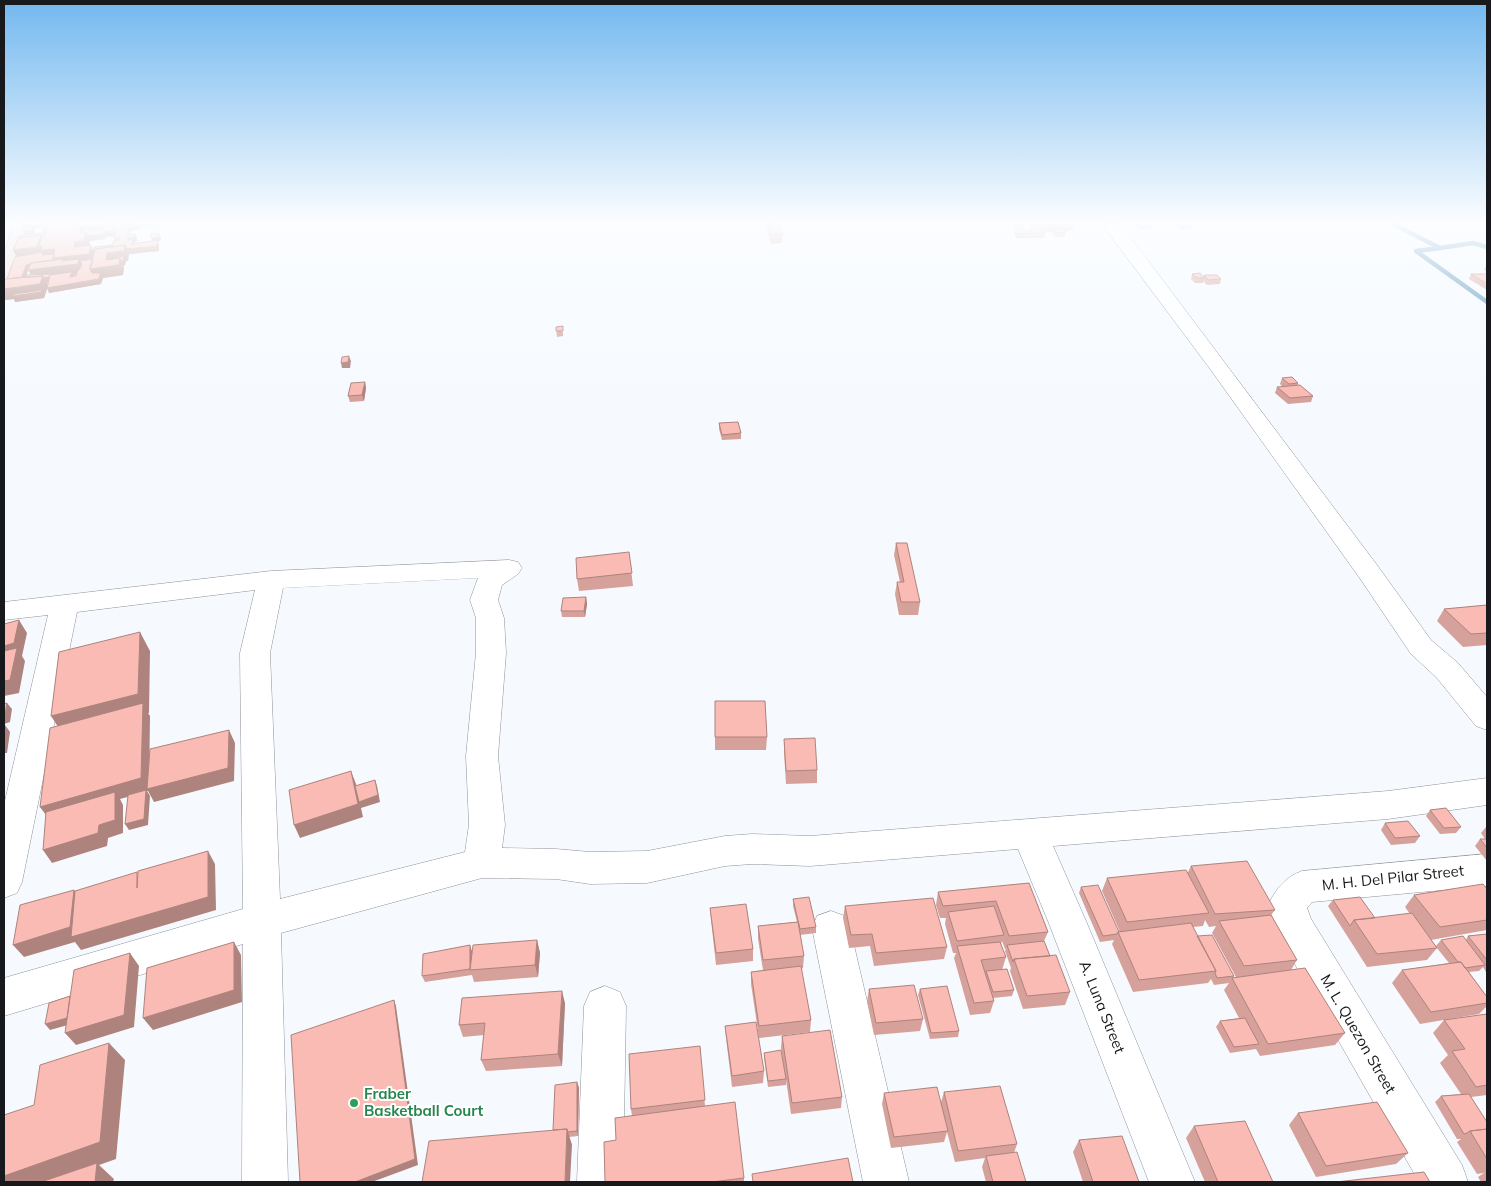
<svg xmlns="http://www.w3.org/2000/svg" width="1491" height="1186" viewBox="0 0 1491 1186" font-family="Mulish,sans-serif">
<rect width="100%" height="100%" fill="#f6faff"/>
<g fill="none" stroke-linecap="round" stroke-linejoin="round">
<path stroke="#4e8cb7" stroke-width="4.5" d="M 1393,224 L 1440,248 L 1473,243 L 1487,247
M 1440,248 L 1416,251 L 1487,302"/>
<defs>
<path id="street" d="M 1102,224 L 1118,224 L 1137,246 L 1377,565 L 1431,640 L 1458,663 L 1487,697 L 1487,730 L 1476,726 L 1436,677 L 1411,654 L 1359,577 L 1208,366 Z
M 509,560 L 518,562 L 522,568 L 518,574 L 502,585 L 498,600 L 504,618 L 506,653 L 498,756 L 505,825 L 502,848 L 556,849 L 590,852 L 647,851 L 725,836 L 752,834 L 810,836 L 1388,791 L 1487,778 L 1487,805 L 1388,819 L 1053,846 L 1086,921 L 1195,1182 L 1149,1182 L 1048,921 L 1018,849 L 810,866 L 752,864 L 725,866 L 647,883 L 590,884 L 556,879 L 482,878 L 281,933 L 288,1182 L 242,1182 L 243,944 L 4,1016 L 4,978 L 243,909 L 240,653 L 255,590 L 77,612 L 22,882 L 17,893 L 4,898 L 4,805 L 48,615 L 4,620 L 4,602 L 271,571 ZM 478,578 L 470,600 L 476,618 L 476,653 L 466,756 L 469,825 L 465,852 L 280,899 L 270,653 L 283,588 Z
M 1487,854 L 1487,886 L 1312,902 L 1307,908 L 1311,919 L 1462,1165 L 1468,1182 L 1419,1182 L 1280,938 L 1268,905 C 1276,889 1285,877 1302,871 Z
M 831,911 L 845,916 L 850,928 L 909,1182 L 863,1182 L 812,928 L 817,916 Z
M 605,986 L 620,992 L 626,1006 L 623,1182 L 577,1182 L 584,1006 L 590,992 Z"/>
<path id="secondary" d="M 13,224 L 29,224 L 18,262 L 10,279 L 4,280 L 4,255 Z"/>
</defs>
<use href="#street" stroke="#8d939a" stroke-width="1"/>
<use href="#secondary" stroke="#8d939a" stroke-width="1"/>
<use href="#street" fill="#fff" fill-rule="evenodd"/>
<use href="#secondary" fill="#f1dadc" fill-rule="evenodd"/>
</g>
<path fill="#d6a19a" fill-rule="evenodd" d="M 22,224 L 141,225 L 141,228 L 129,232 L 129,235 L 137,239 L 136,242 L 134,242 L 134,243 L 152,241 L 161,238 L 160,241 L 158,242 L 159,245 L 159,251 L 129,254 L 128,261 L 126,261 L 125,265 L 123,266 L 124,268 L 123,275 L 103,278 L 101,284 L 49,293 L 48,283 L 47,283 L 48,286 L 44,298 L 15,302 L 14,299 L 5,300 L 4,297 L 4,279 L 7,279 L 25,235 L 23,232 L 24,230 ZM 41,228 L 43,233 L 34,234 L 35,231 L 34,229 ZM 90,228 L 91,230 L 101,229 L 102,230 L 85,232 L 85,230 L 90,230 ZM 115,236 L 114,238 L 115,240 L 112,247 L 93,251 L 89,245 L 90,241 L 105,239 L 106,237 ZM 28,270 L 31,275 L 27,275 Z
M 765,224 L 779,224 L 783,234 L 782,243 L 771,244 Z
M 1013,224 L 1024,224 L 1024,228 L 1017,229 L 1013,226 Z
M 1028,224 L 1074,224 L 1073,230 L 1065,231 L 1066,232 L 1065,237 L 1054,237 L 1052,234 L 1052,232 L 1044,232 L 1045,233 L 1044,238 L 1016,238 L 1014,235 L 1015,230 L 1037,230 L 1036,228 L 1031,229 Z
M 1135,224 L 1152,224 L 1151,229 L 1140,229 L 1135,225 Z
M 1176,224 L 1192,224 L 1191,229 L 1180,229 L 1176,225 Z
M 1487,263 L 1487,272 L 1484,270 Z
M 1192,274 L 1203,277 L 1204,275 L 1221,279 L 1220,284 L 1207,285 L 1203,281 L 1203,283 L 1195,283 L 1191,279 Z
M 1471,274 L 1487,275 L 1487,290 L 1469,279 Z
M 556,327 L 563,332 L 563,336 L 557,337 Z
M 1282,378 L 1298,383 L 1298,385 L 1313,396 L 1311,402 L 1288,404 L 1275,393 L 1277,387 L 1283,387 L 1280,384 Z
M 365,382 L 366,388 L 364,401 L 350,402 L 348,396 Z
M 719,423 L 741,433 L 741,439 L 722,440 L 719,429 Z
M 896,543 L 920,602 L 918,615 L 899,615 L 895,594 L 897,582 L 900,582 L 894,555 Z
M 629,552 L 633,586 L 579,591 L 577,579 Z
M 586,597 L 587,604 L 585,617 L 562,617 L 561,611 Z
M 1487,605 L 1487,645 L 1463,647 L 1437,621 L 1444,609 Z
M 715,737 L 767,737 L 766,750 L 715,750 Z
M 784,739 L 817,770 L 817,783 L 786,784 L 784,752 Z
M 1430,810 L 1461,827 L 1456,833 L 1440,834 L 1426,816 Z
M 1385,823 L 1420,836 L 1415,843 L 1391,845 L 1381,830 Z
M 1486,827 L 1487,827 L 1487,861 L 1475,846 L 1480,839 L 1485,839 L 1481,833 Z
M 1191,866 L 1275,910 L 1271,915 L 1297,960 L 1291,970 L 1345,1033 L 1335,1045 L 1260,1056 L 1256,1049 L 1230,1053 L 1216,1027 L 1220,1021 L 1239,1018 L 1224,990 L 1229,983 L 1214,985 L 1211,979 L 1208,983 L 1133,992 L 1112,944 L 1114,940 L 1100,942 L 1079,893 L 1081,887 L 1120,932 L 1102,891 L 1107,878 L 1188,872 ZM 1205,920 L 1209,927 L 1216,926 L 1212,933 L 1236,977 L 1233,978 L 1234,976 L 1197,936 L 1193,927 L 1203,926 Z
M 1029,883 L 1048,932 L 1044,941 L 1050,956 L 1070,992 L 1065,1005 L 1023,1009 L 1010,971 L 1011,968 L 1005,951 L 1006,949 L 1005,949 L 1002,941 L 1001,944 L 1006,957 L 1002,970 L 1014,990 L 1012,996 L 993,998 L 994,1001 L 990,1013 L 970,1015 L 954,958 L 956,953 L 953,953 L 945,924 L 946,918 L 940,918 L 936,905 L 938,892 Z
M 1487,889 L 1487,930 L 1431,940 L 1436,946 L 1441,940 L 1466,940 L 1468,936 L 1487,934 L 1487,972 L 1486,972 L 1483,967 L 1479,971 L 1469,972 L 1487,997 L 1487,1006 L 1479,1014 L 1420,1024 L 1392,983 L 1402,970 L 1449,963 L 1437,948 L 1427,960 L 1367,967 L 1328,906 L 1333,900 L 1375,918 L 1410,914 L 1405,907 L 1414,895 Z
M 793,899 L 816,927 L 816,933 L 800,935 L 804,956 L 803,968 L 801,969 L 811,1020 L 810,1032 L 759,1038 L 751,984 L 751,972 L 763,970 L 758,939 L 758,926 L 797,922 L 793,906 Z
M 845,906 L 947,947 L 944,959 L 874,966 L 870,946 L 849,948 L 843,918 Z
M 710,908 L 753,949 L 753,961 L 716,965 L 711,920 Z
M 537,940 L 540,953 L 538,977 L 474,982 L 472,975 L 425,982 L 422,976 L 470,945 L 472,952 Z
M 869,989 L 923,1019 L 920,1031 L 874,1035 L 867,1001 Z
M 920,989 L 959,1031 L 958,1037 L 930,1039 L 918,995 Z
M 565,1003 L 562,1066 L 486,1071 L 481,1060 L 484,1035 L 463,1037 L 459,1025 Z
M 1487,1014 L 1487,1095 L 1471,1097 L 1487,1122 L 1487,1182 L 1481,1182 L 1478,1177 L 1484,1173 L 1477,1174 L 1457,1142 L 1461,1139 L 1457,1139 L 1435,1102 L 1441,1096 L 1461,1094 L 1440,1063 L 1448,1055 L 1433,1033 L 1444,1020 Z
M 725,1026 L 764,1071 L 763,1083 L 732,1087 L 726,1038 Z
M 782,1036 L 842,1097 L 841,1108 L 791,1114 L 786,1080 L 786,1085 L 768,1087 L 764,1058 L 764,1053 L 785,1075 L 781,1048 Z
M 700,1046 L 705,1106 L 744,1178 L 744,1182 L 605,1182 L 616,1140 L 632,1116 L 631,1109 Z
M 577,1082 L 579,1088 L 578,1136 L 569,1137 L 572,1145 L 553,1130 Z
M 944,1092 L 1017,1144 L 1014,1153 L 1026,1182 L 986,1182 L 982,1167 L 985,1158 L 955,1162 L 947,1132 L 944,1142 L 891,1148 L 882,1104 L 884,1093 L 941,1102 Z
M 1298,1113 L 1408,1153 L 1396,1164 L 1316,1177 L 1289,1125 Z
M 1194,1126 L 1273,1182 L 1205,1182 L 1186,1138 Z
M 1079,1140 L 1139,1182 L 1083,1182 L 1073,1152 Z"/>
<path fill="#ae837d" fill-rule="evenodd" d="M 31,224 L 47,224 L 47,225 L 39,225 L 41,228 L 34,229 L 35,231 L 34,236 L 26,237 L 23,232 L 32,229 L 24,230 L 22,225 Z
M 81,224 L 91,224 L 91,225 L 102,224 L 104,228 L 91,230 L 90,228 L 90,230 L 85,230 L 84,237 L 85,236 L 86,232 L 88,236 L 103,234 L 104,232 L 114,231 L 116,229 L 118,233 L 116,236 L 106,237 L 105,239 L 90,241 L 88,254 L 89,254 L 91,245 L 94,253 L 113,251 L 112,245 L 114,251 L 124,250 L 125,245 L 127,249 L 157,246 L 157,242 L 153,242 L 151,238 L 158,237 L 159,233 L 161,238 L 160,241 L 158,242 L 159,245 L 159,251 L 129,254 L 128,261 L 126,261 L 125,265 L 123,266 L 124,268 L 123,275 L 103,278 L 101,284 L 49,293 L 47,288 L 99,279 L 99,278 L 95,279 L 90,269 L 93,268 L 95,259 L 97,263 L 96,268 L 108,267 L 106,260 L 106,257 L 95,258 L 94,257 L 93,264 L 82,265 L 84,268 L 83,268 L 82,274 L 73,275 L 74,277 L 73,282 L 70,277 L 71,275 L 52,277 L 52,279 L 51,282 L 47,283 L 48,286 L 44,298 L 15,302 L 14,299 L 5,300 L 4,297 L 4,285 L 6,289 L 38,285 L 27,286 L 25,281 L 23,286 L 7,289 L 5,284 L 21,281 L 26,265 L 34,264 L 35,268 L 53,265 L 54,261 L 53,259 L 45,260 L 45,259 L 45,260 L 42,254 L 41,257 L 18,260 L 13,250 L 37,247 L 38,245 L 19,248 L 16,243 L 39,240 L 41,235 L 43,239 L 45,239 L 47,232 L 50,237 L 47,244 L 45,244 L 44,250 L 55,249 L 59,257 L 77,255 L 74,247 L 75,242 L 83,241 L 79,233 ZM 28,270 L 33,279 L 25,281 ZM 37,279 L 42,279 L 41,281 L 38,281 Z
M 126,224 L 141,224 L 141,228 L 129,232 L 129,238 L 135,234 L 137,239 L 136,242 L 134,242 L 135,244 L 134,248 L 128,240 Z
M 141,224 L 156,224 L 155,226 L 143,227 Z
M 1018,224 L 1024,224 L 1024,228 L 1017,229 Z
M 1047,224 L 1074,224 L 1073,230 L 1054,232 L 1053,229 L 1052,232 L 1045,232 Z
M 349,356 L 351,361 L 350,368 L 342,368 L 341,363 Z
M 365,382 L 366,388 L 364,401 L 362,395 Z
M 586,597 L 587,604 L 585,617 L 584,611 Z
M 19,620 L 27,633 L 22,656 L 25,661 L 19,693 L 4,696 L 4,646 Z
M 140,632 L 150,651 L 149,713 L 148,713 L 150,716 L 149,788 L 229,730 L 235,743 L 234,781 L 154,802 L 148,791 L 147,791 L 150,796 L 148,825 L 129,830 L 125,824 L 146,792 L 120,799 L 123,805 L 123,833 L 108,838 L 107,846 L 52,863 L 43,850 L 49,819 L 40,807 L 64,736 L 51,716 Z
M 7,703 L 12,709 L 10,722 L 4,724 L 4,716 Z
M 5,725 L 10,732 L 7,753 L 4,753 L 4,735 Z
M 351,771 L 356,784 L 360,801 L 375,780 L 377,786 L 380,802 L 361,808 L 363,817 L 300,838 L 294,825 Z
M 208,851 L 215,864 L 216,910 L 81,950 L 75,942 L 24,957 L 13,945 L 74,890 L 84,902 Z
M 537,940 L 540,953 L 538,977 L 535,965 Z
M 234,942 L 241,955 L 242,1002 L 153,1030 L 143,1018 Z
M 470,945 L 472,952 L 470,970 Z
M 130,953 L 139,966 L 134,1027 L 76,1045 L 65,1033 Z
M 562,991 L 565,1003 L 562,1066 L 558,1054 Z
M 394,1000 L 396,1006 L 418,1165 L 372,1182 L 355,1182 Z
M 70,1017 L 75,1023 L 50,1030 L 45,1024 Z
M 109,1043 L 125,1060 L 116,1159 L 99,1165 L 114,1179 L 113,1182 L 4,1182 L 4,1176 Z
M 577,1082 L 579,1088 L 578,1136 L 577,1131 Z
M 567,1129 L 572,1145 L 570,1182 L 565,1182 Z"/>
<path fill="#f9bbb3" stroke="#ae837d" d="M 40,224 L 81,224 L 79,233 L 86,232 L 84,241 L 75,242 L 74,247 L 91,245 L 89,254 L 53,258 L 55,249 L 41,250 L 42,246 L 39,246 L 42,235 L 45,235 L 47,225 L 39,225 Z
M 102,224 L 138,224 L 128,228 L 127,235 L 135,234 L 135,237 L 128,238 L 128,240 L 133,239 L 132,244 L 157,240 L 157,246 L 127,249 L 125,245 L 112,247 L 114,240 L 119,240 L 119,238 L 114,238 L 116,229 L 114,231 L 104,232 L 103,234 L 88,236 L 86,232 L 105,229 L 101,228 Z
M 768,224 L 779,224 L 783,234 L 771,234 Z
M 33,226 L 31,231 L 23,232 L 25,227 Z
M 1053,229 L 1063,229 L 1066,232 L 1055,232 Z
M 1015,230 L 1043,230 L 1045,233 L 1017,234 Z
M 46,232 L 45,235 L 42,235 L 42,237 L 41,235 L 18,238 L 19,236 Z
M 159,233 L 158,237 L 151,238 L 151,234 Z
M 41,235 L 37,247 L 13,250 L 18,238 Z
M 112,245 L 112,247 L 95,249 L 94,253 L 93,254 L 94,247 Z
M 125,245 L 124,251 L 107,253 L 106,260 L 120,258 L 119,265 L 90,269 L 95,249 Z
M 42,252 L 42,255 L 54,254 L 53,258 L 54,260 L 31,263 L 30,264 L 26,265 L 22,277 L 7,279 L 15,257 Z
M 124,256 L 123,261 L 121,261 L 120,258 L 111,259 L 111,258 Z
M 63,259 L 62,261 L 79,259 L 78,264 L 28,270 L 31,263 Z
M 93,259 L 90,269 L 92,273 L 100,273 L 99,279 L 47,288 L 50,275 L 72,272 L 70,277 L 76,276 L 78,270 L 80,269 L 82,263 L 81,263 L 80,261 Z
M 1200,273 L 1204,278 L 1197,278 L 1192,274 Z
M 50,274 L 49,277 L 44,278 L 44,279 L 43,276 L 26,277 L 26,275 Z
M 1471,274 L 1486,274 L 1487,275 L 1487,284 Z
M 1204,275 L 1217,275 L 1221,279 L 1208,280 Z
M 43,276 L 40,284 L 4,289 L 4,279 Z
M 42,290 L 41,292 L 13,296 L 14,294 Z
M 563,326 L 563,331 L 556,331 L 556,327 Z
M 349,356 L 348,362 L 341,363 L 342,357 Z
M 1292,377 L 1298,383 L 1289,384 L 1282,378 Z
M 365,382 L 362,395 L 348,396 L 351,383 Z
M 1300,385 L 1313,396 L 1290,398 L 1277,387 Z
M 738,422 L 741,433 L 722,435 L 719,423 Z
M 896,543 L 907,543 L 920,602 L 901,602 L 897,582 L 904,582 Z
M 629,552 L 632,573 L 577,579 L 576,558 Z
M 586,597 L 584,611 L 561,611 L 563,598 Z
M 1487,605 L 1487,633 L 1471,634 L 1444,609 Z
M 19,620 L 14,643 L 4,646 L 4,624 Z
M 140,632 L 138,694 L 51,716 L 59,652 Z
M 17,648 L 10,680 L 4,681 L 4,651 Z
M 715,701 L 765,701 L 767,737 L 715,737 Z
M 7,703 L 5,715 L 4,716 L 4,704 Z
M 143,703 L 141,778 L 40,807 L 50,728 Z
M 229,730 L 228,768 L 147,789 L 150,749 Z
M 815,738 L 817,770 L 786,771 L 784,739 Z
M 351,771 L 358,804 L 294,825 L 289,790 Z
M 375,780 L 378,795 L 359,802 L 355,786 Z
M 146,790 L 144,819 L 125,824 L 128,795 Z
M 115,792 L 115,820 L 99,825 L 98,833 L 43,850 L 46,812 Z
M 1446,808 L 1461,827 L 1444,828 L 1430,810 Z
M 1408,821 L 1420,836 L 1395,838 L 1385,823 Z
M 1480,839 L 1487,839 L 1487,848 Z
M 208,851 L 208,897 L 71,937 L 75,891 L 137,872 L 137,888 L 138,871 Z
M 1247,861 L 1275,910 L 1215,914 L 1191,866 Z
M 1186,870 L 1209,913 L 1127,922 L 1107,878 Z
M 1029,883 L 1048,932 L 1009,936 L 996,901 L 943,906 L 938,892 Z
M 1483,884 L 1487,889 L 1487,920 L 1440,927 L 1414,895 Z
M 1098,885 L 1119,932 L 1118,932 L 1117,934 L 1103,936 L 1081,887 Z
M 74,890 L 70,927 L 13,945 L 20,905 Z
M 809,897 L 816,927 L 800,929 L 793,899 Z
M 1360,897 L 1375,918 L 1354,920 L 1350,926 L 1333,900 Z
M 933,898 L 947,947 L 876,953 L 872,934 L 851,935 L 845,906 Z
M 746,904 L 753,949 L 716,953 L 710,908 Z
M 994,906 L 1004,935 L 957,941 L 948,912 Z
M 1412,913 L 1437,948 L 1377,954 L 1354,920 Z
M 1271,915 L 1297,960 L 1244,966 L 1219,921 Z
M 798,922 L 804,956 L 763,960 L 758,926 Z
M 1191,923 L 1216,971 L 1139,980 L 1118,932 Z
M 1487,934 L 1487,960 L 1468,936 Z
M 1212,935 L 1234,976 L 1217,978 L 1215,973 L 1216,971 L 1197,936 Z
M 1463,936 L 1485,965 L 1465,968 L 1461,962 L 1458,962 L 1441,940 Z
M 537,940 L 535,965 L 470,970 L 473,945 Z
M 1044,941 L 1050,956 L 1014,959 L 1013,962 L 1007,945 Z
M 234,942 L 234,990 L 143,1018 L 147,968 Z
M 1000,942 L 1006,957 L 981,960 L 994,1001 L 974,1003 L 957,946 Z
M 470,945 L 470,969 L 422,976 L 423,954 Z
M 130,953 L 124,1015 L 65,1033 L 74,970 Z
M 1056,955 L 1070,992 L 1027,996 L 1014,959 Z
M 1461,962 L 1487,997 L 1487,1003 L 1431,1012 L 1402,970 Z
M 801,966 L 811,1020 L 759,1026 L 751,972 Z
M 1305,968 L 1345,1033 L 1268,1044 L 1232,978 Z
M 1007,969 L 1014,990 L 993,992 L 986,971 Z
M 914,985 L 923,1019 L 876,1023 L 869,989 Z
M 947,986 L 959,1031 L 931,1033 L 920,989 Z
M 562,991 L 558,1054 L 481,1060 L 485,1023 L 459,1025 L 462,998 Z
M 70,996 L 67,1018 L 45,1024 L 49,1003 Z
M 394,1000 L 415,1159 L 355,1182 L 300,1182 L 291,1035 Z
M 1487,1014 L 1487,1085 L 1476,1087 L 1452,1051 L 1465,1049 L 1444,1020 Z
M 1245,1018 L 1259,1044 L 1234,1047 L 1220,1021 Z
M 756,1022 L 764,1071 L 732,1076 L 725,1026 Z
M 830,1030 L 842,1097 L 792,1103 L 782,1036 Z
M 109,1043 L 100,1142 L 4,1176 L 4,1115 L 34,1105 L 40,1065 Z
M 700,1046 L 705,1100 L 631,1109 L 629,1054 Z
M 781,1050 L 786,1079 L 768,1081 L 764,1053 Z
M 577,1082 L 577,1131 L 568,1132 L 567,1129 L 553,1130 L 555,1085 Z
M 1000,1086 L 1017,1144 L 958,1151 L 944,1092 Z
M 937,1087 L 948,1131 L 894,1137 L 884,1093 Z
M 1469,1094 L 1487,1122 L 1487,1129 L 1470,1131 L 1467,1133 L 1464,1134 L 1441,1096 Z
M 735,1102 L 744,1178 L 712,1182 L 605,1182 L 604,1142 L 616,1140 L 615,1118 Z
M 1377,1102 L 1408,1153 L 1326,1166 L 1298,1113 Z
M 1245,1121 L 1273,1182 L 1218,1182 L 1194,1126 Z
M 567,1129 L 565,1182 L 422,1182 L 429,1141 Z
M 1487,1129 L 1487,1159 L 1470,1131 Z
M 1122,1136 L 1139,1182 L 1093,1182 L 1079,1140 Z
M 1017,1152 L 1026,1182 L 993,1182 L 986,1156 Z
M 848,1158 L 853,1182 L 753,1182 L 752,1174 Z
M 97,1163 L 95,1182 L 41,1182 Z
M 1424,1172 L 1430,1182 L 1336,1182 Z"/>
<linearGradient id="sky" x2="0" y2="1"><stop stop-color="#73b8ef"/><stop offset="0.57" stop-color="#fbfdff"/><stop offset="1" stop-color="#fbfdff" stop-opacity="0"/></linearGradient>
<rect width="1491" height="390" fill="url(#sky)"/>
<circle fill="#2e9e5b" stroke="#fff" stroke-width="2" cx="354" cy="1103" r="5"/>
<g text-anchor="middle" stroke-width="4" stroke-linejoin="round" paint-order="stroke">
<g font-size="15" fill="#17191c" stroke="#fff">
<text transform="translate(1393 878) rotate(-6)" y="5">M. H. Del Pilar Street</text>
<text transform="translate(1102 1007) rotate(68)" y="5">A. Luna Street</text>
<text transform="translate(1358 1034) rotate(60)" y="5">M. L. Quezon Street</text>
</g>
<g font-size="15" font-weight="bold" fill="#27864d" stroke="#fff" text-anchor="start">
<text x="364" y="1099">Fraber<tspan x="364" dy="17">Basketball Court</tspan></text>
</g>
</g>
<rect width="1491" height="1186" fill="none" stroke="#17191c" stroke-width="10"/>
</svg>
